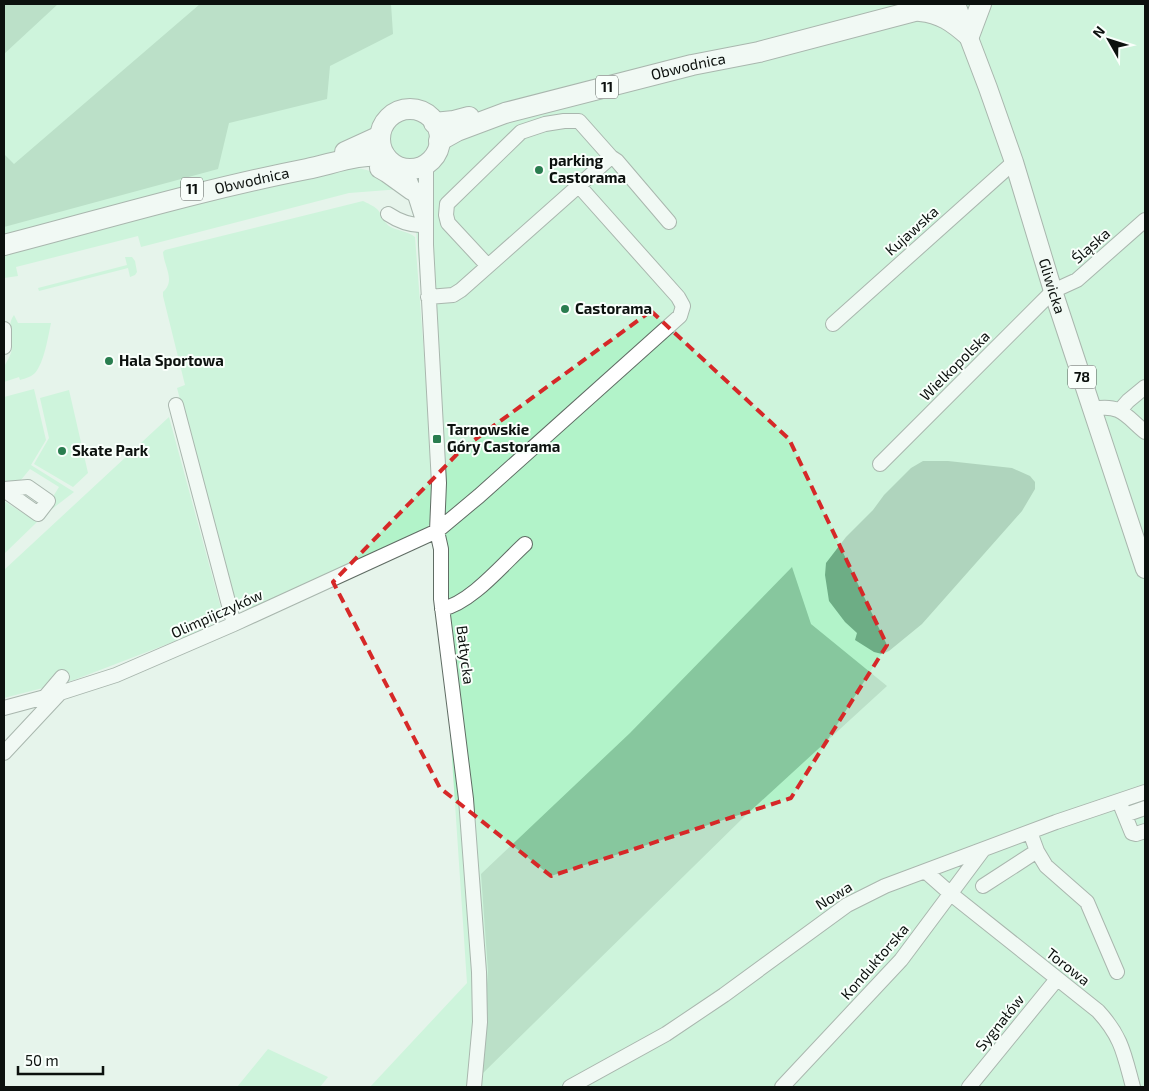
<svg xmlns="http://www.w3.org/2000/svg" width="1149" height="1091" viewBox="0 0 1149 1091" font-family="'Exo 2',sans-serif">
<rect width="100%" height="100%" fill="#e6f4eb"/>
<path fill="#b2f3c9" d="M 4,4 L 1145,4 L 1145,1087 L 370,1087 L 467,983 L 443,624 L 431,400 L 410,161 C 398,159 392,155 388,143 L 43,236 L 234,192 L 354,168 C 374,169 386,179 401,189 L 349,193 L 141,247 L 138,236 L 16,267 L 18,276 L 4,278 Z
M 363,201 C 367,203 374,206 377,209 C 382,214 383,221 389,226 C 397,231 408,231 415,237 L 436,509 L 435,517 L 426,529 L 254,610 L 240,607 L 234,602 L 177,388 L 185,385 L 163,296 L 163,292 C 176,280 164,267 163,252 L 165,250 Z
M 125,257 L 132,257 L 135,261 L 137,272 L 135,275 L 130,277 L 128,268 L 39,291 L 38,288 L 127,265 Z
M 14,315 L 18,323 L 51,323 C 48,337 44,363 35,373 C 31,377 26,378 20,380 L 19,377 L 4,382 C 4,377 3,370 5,365 C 8,359 12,354 12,346 C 13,335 6,326 14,315 Z
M 34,389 L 46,440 L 31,465 L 74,492 L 39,519 L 59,487 L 30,469 L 20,481 L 7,484 L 4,481 L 4,397 Z
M 69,390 L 88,473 L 73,487 L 34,464 L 49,438 L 40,398 Z
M 169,417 L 222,612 L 216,621 L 204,630 L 74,680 L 4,698 L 4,570 Z
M 4,501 L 37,522 L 4,554 Z
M 268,1049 L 328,1077 L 320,1087 L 237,1087 Z"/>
<path fill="#87c79e" d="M 4,4 L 58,4 L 4,54 Z
M 200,4 L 391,4 L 393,34 L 330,66 L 327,99 L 229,123 L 218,169 L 4,227 L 4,154 L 14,164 Z
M 792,567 L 811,624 L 887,686 L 745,816 L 480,1076 L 488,971 L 481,874 L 630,733 Z"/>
<path fill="#6dad85" d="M 923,461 L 948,461 L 1012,468 L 1030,476 L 1035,482 L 1035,489 L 1022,511 L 922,624 L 889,651 L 882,654 L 874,652 L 855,640 L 857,633 L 845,622 L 829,601 L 825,575 L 826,563 L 846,537 L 873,510 L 884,495 L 911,468 Z"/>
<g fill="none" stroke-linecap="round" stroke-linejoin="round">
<defs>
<path id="minor" d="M 611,157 L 617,161 L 669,222
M 426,164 L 426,245 L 439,483 L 437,531 L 441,549 L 441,599 L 466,799 L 479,972 L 480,1022 L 474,1087
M 405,169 C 413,185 417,203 423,220
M 388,214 C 400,222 411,226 425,225
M 428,297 L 453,295 L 461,290 L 611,157 L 579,121 L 564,121 L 545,124 L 521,132 L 447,204 L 446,215 L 448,223 L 487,265
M 833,324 L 1014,162
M 4,329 L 4,347
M 176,405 L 234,624
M 1093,409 C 1121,404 1125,415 1145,432
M 1120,410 L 1128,401 L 1145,387
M 880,464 L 1053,291 L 1077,280 L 1145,220
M 4,489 L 28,487 L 48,501 L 38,514 L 4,490
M 442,609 C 471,603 503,564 525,544
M 45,697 L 62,677
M 4,708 L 60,693 L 116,675 L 234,624 L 437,531 L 479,496 L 680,316 L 683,306 L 678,297 L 579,186
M 4,753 L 60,693
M 1119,801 L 1132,833 L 1136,834 L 1145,831
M 1125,815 L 1145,808
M 1030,832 L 1037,851 L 1046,866 L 1087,902 L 1117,972
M 925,871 L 951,894 L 1098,1011 C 1122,1037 1124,1054 1133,1087
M 983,886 L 1037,851
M 570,1087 L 666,1034 L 724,995 L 847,905 L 885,886 L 1056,822 L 1145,792
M 782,1087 L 901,960 L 983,850
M 969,1087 L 1057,979"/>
<g id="major">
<path id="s1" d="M 956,4 L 988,88 L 1014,162 L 1053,291 L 1145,569"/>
</g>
<g id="highway">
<path d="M 920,11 C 941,13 953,22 969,36 L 981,4"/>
<circle cx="410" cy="139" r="30"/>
<path d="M 434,123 L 454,121 L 469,117"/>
<path id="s2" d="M 439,141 L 457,131 L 505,113 L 692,65 L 759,52 L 941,4"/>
<path d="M 345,152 L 380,136"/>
<path d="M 380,168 L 387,172 L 412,190"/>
<path id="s3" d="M 4,245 C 104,219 205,189 307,169 C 332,164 360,153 385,156"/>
</g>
</defs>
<use href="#minor" stroke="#606c64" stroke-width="16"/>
<use href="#major" stroke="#606c64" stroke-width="20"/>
<use href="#highway" stroke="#606c64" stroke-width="22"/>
<use href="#minor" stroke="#fff" stroke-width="14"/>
<use href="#major" stroke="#fff" stroke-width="18"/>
<use href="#highway" stroke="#fff" stroke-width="20"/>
</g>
<path d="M0 0H1149V1091H0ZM 651,311 L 789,439 L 887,645 L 791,798 L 551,876 L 440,788 L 333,582 L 462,449 Z" fill="#e6f4eb" fill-opacity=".55" fill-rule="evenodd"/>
<path fill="none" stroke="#d62828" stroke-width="4" stroke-dasharray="10 6" stroke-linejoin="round" d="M 651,311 L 789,439 L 887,645 L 791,798 L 551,876 L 440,788 L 333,582 L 462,449 Z"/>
<g fill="#297d4f" stroke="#f9fffb" stroke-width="2">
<circle cx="539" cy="170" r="5"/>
<circle cx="565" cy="309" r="5"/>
<circle cx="109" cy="361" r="5"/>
<rect x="432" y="434" width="10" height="10" rx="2.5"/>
<circle cx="62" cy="451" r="5"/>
</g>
<g text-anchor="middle" stroke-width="4" stroke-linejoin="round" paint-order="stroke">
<g fill="#f9fffb" stroke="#535855" stroke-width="1">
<rect x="596" y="75.5" width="22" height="23" rx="4"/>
<rect x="181" y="177.5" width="22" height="23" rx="4"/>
<rect x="1068" y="365.5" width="28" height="23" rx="4"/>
</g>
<g font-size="14" font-weight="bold" fill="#0c110e">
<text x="607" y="92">11</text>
<text x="192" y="194">11</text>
<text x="1082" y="382">78</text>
</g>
<g font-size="15" fill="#0c110e" stroke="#f9fffb">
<text dy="5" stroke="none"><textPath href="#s2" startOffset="261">Obwodnica</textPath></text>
<text dy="5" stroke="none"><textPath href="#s3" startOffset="256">Obwodnica</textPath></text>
<text transform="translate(912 231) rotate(-42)" y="5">Kujawska</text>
<text transform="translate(1091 246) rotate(-41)" y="5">Śląska</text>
<text dy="5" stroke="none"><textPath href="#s1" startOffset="298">Gliwicka</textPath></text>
<text transform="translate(955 366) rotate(-45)" y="5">Wielkopolska</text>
<text transform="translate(217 614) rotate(-24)" y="5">Olimpijczyków</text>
<text transform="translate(465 655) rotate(83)" y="5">Bałtycka</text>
<text transform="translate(834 896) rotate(-32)" y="5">Nowa</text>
<text transform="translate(875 962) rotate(-49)" y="5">Konduktorska</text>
<text transform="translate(1068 967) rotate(38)" y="5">Torowa</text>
<text transform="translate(1000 1023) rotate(-51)" y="5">Sygnałów</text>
</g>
<g font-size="15" font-weight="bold" fill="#0c110e" stroke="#f9fffb" text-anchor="start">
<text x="549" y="166">parking<tspan x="549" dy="17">Castorama</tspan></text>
<text x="575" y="314">Castorama</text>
<text x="119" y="366">Hala Sportowa</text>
<text x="447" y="435">Tarnowskie<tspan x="447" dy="17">Góry Castorama</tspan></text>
<text x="72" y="456">Skate Park</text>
</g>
</g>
<rect width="1149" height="1091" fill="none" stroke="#0c110e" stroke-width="10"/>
<g transform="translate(1109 40) rotate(309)" stroke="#f9fffb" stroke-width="4" paint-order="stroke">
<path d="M0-4L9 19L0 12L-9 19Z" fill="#0c110e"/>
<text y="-8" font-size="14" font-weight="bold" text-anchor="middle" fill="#0c110e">N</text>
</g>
<path d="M18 1066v8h85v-8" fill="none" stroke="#0c110e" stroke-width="2.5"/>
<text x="25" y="1066" font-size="15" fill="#0c110e" stroke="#f9fffb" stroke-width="4" paint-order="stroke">50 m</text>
</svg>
